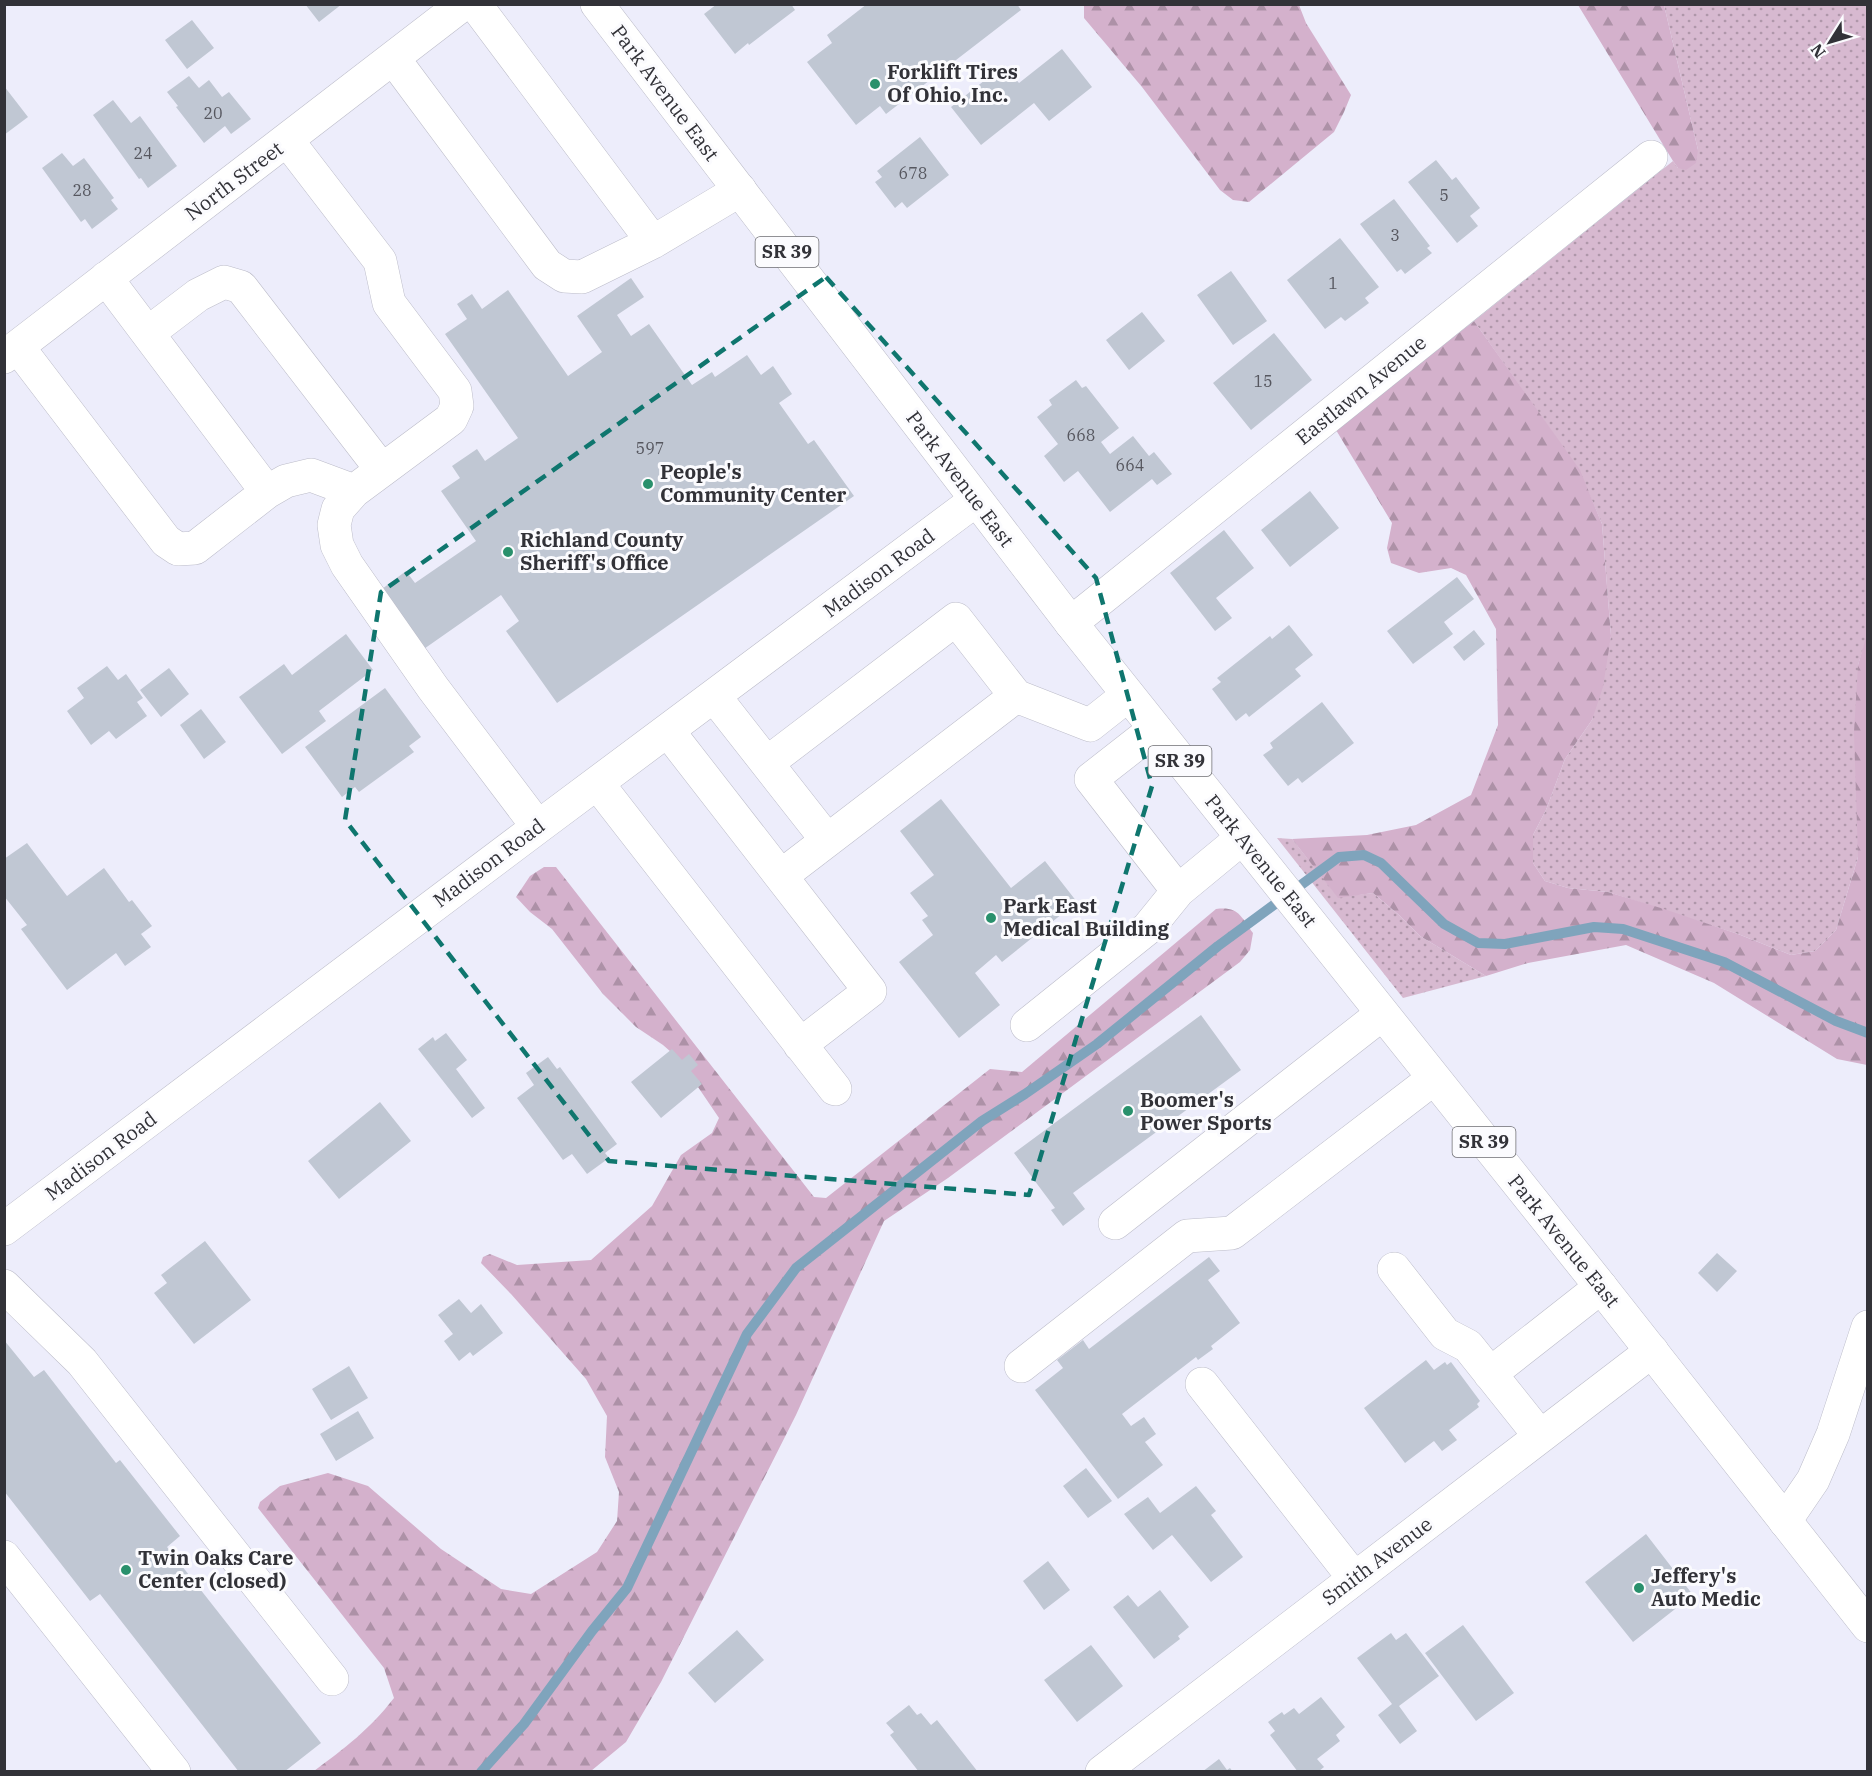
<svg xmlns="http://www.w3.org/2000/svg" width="1872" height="1776" viewBox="0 0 1872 1776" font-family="'IBM Plex Serif',serif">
<defs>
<pattern id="grass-dots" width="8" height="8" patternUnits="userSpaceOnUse" patternTransform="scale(1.5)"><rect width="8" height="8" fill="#d7b9d0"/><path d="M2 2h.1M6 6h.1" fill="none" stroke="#af97aa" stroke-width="1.8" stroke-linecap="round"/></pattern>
<pattern id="forest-firs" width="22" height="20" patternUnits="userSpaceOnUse" patternTransform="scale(1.5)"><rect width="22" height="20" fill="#d4b1cc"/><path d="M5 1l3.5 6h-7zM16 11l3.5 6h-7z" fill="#ad91a7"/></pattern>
</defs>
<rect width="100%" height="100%" fill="#ededfb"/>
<path fill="url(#grass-dots)" d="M 1664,5 L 1867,5 L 1868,634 L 1858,665 L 1858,857 L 1836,930 L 1815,951 L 1791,955 L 1738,934 L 1608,892 L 1568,888 L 1545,881 L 1533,863 L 1533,835 L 1546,810 L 1565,759 L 1592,720 L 1611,636 L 1602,524 L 1579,470 L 1474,321 L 1673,161 L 1678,168 L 1698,150 Z
M 1277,838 L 1292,839 L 1338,897 L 1373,893 L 1399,915 L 1420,936 L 1486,976 L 1403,998 Z"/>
<path fill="url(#forest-firs)" d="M 1084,5 L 1299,5 L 1306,23 L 1351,95 L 1344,112 L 1334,132 L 1249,202 L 1233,200 L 1220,190 L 1142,87 L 1084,18 Z
M 1578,5 L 1664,5 L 1698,150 L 1696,163 L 1686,170 L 1678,168 L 1673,161 Z
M 1474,321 L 1580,470 L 1602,524 L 1611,636 L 1603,687 L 1592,720 L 1565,759 L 1546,810 L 1533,835 L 1533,863 L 1545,881 L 1568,888 L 1608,892 L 1664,909 L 1738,934 L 1791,955 L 1815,951 L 1836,930 L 1858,857 L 1854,732 L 1858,665 L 1867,634 L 1867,1065 L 1837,1059 L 1714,983 L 1626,945 L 1528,963 L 1486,976 L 1420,936 L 1399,915 L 1373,893 L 1338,898 L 1292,839 L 1367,835 L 1416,825 L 1471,795 L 1498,725 L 1496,629 L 1466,575 L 1451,568 L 1419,573 L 1391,563 L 1387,548 L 1392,523 L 1336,430 Z
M 544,867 L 556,867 L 814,1197 L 826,1198 L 990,1069 L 1022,1072 L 1216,909 C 1239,906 1241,917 1253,933 L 1250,950 L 1240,962 L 948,1178 L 884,1221 L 796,1415 L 661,1682 L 626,1742 L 591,1771 L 314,1771 C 345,1748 369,1730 394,1698 L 384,1668 L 258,1508 L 260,1502 L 280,1486 L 328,1473 L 368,1486 L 441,1549 L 501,1589 L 531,1594 L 597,1552 L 617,1521 L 619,1492 L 605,1457 L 607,1416 L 586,1379 L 511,1294 L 481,1263 L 483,1257 L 490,1254 L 517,1265 L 591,1260 L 652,1206 L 681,1155 L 712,1133 L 719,1118 L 679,1059 L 663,1045 L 636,1027 L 603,994 L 552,929 L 530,912 L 516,897 L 530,876 Z"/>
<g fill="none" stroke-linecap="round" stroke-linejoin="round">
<path stroke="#7fa4bc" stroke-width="10" d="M 481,1772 L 524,1724 L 592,1631 L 627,1588 L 747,1334 L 796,1268 L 982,1121 L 1025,1094 L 1097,1044 L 1218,946 L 1339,857 L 1364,855 L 1381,863 L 1444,924 L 1478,943 L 1505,944 L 1594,927 L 1623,929 L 1724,962 L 1836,1021 L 1868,1033"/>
</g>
<path fill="#c0c7d3" d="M 305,4 L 342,4 L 319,22 Z
M 717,4 L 791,4 L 795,10 L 749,45 L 748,43 L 735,54 L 704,14 Z
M 867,4 L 1017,4 L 1021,10 L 886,114 L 880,106 L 856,125 L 807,62 L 832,43 L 827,35 Z
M 192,20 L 214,48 L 187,69 L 165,40 Z
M 1062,49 L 1092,87 L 1049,121 L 1034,103 L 981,145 L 951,107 L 1004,65 L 1019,83 Z
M 189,76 L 199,88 L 209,80 L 222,97 L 229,92 L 251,119 L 231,134 L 225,126 L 204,143 L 176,107 L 178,106 L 167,92 Z
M 4,86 L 28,117 L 4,135 Z
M 113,100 L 131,123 L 140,116 L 177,166 L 148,188 L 141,178 L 139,179 L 93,115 Z
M 920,137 L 949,175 L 907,208 L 902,202 L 895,208 L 875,182 L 882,177 L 877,171 Z
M 62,153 L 73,166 L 84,158 L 114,198 L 111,200 L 118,209 L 92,229 L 85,219 L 81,222 L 42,168 Z
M 1436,160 L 1452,180 L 1456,177 L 1480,208 L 1470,216 L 1478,226 L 1457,243 L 1408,182 Z
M 1394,199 L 1430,246 L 1427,248 L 1432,253 L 1405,274 L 1401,269 L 1397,272 L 1360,224 Z
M 1340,238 L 1379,287 L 1365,298 L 1369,303 L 1345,321 L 1341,317 L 1325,329 L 1287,280 Z
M 1231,271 L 1267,321 L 1233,345 L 1197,295 Z
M 631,278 L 644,297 L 617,315 L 631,336 L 649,324 L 692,385 L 712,372 L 715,377 L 747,355 L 761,375 L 773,366 L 792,394 L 779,403 L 808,444 L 814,440 L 854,496 L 557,703 L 506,631 L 519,621 L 501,595 L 421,651 L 382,589 L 406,571 L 415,583 L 476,541 L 441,491 L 460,478 L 452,466 L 477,449 L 485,461 L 518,438 L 445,334 L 467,319 L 457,304 L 472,294 L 482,309 L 508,290 L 568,376 L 602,352 L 577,316 Z
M 1142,312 L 1165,341 L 1129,370 L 1106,340 Z
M 1274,333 L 1312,380 L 1251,430 L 1213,383 Z
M 1076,380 L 1082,388 L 1086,386 L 1119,428 L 1101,442 L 1110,454 L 1133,436 L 1149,456 L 1154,452 L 1172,474 L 1157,485 L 1152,479 L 1110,512 L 1078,471 L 1064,482 L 1044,456 L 1058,444 L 1037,417 L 1052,405 L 1049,400 Z
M 1310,491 L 1339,528 L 1290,567 L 1261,530 Z
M 1224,530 L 1254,568 L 1216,598 L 1232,618 L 1215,631 L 1170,573 Z
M 1457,577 L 1474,599 L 1444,622 L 1453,634 L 1413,664 L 1387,631 Z
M 1289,625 L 1313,655 L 1295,669 L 1301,676 L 1249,717 L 1246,713 L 1236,721 L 1212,689 L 1221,682 L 1217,678 L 1270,636 L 1272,639 Z
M 1474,630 L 1485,644 L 1464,661 L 1453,647 Z
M 346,634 L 373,670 L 319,711 L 326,721 L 282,754 L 239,697 L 284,664 L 292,675 Z
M 107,666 L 118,680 L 126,674 L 143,698 L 137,702 L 147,716 L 116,739 L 109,731 L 91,745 L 67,711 L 84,698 L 77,688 Z
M 169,668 L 189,694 L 161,717 L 140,690 Z
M 385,688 L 421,737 L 409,746 L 414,752 L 359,792 L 355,787 L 342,797 L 305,747 Z
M 1322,702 L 1354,743 L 1302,783 L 1298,778 L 1288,786 L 1263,755 L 1273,748 L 1270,743 Z
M 201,709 L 226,742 L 204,759 L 180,725 Z
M 941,799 L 1011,888 L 1045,861 L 1077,902 L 1002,962 L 996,955 L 975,973 L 1000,1005 L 959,1038 L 899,962 L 933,935 L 922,920 L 928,916 L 910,893 L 934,875 L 900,831 Z
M 27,843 L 67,896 L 104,868 L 129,902 L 132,900 L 152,926 L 141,934 L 151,947 L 125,966 L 116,953 L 67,990 L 21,929 L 27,925 L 4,896 L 4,859 Z
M 1201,1015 L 1241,1070 L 1073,1193 L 1085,1209 L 1063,1226 L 1051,1210 L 1055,1208 L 1014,1153 Z
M 446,1033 L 467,1060 L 456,1069 L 485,1108 L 472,1118 L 418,1049 L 433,1037 L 435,1041 Z
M 672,1049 L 682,1060 L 689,1054 L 698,1065 L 691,1071 L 702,1084 L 661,1118 L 631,1082 Z
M 548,1057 L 557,1069 L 560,1067 L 617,1144 L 605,1153 L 609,1158 L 587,1174 L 572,1154 L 563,1160 L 517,1098 L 534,1085 L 526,1073 Z
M 380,1102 L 411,1141 L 339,1199 L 308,1161 Z
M 205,1241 L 251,1300 L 194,1344 L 154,1293 L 167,1283 L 161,1275 Z
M 1717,1253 L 1737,1271 L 1717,1292 L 1698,1273 Z
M 1209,1257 L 1220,1271 L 1208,1280 L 1240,1323 L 1211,1346 L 1213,1349 L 1198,1360 L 1196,1357 L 1122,1414 L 1131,1426 L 1144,1417 L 1156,1434 L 1145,1442 L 1163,1465 L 1118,1499 L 1035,1390 L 1063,1368 L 1057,1360 L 1083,1340 L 1089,1349 Z
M 459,1299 L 471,1313 L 481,1304 L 503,1333 L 473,1356 L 470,1352 L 459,1361 L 444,1341 L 453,1334 L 438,1315 Z
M 4,1340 L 34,1377 L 44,1370 L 116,1463 L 120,1460 L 180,1536 L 167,1547 L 321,1743 L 284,1772 L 239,1772 L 100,1594 L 90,1601 L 4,1491 Z
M 1426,1360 L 1434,1370 L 1445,1362 L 1447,1365 L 1451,1362 L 1480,1401 L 1477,1404 L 1479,1407 L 1449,1430 L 1457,1440 L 1442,1451 L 1434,1441 L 1405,1463 L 1364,1408 Z
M 349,1366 L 368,1398 L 331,1420 L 312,1389 Z
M 358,1411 L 374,1438 L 336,1461 L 320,1434 Z
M 1086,1468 L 1112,1501 L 1088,1518 L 1063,1486 Z
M 1196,1486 L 1216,1511 L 1211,1515 L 1243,1557 L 1211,1582 L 1172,1535 L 1153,1550 L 1124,1514 L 1148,1497 L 1160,1513 Z
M 1646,1534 L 1693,1595 L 1633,1642 L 1585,1582 Z
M 1048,1561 L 1070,1590 L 1044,1610 L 1023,1581 Z
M 1160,1590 L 1189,1627 L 1178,1636 L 1180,1639 L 1154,1659 L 1113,1607 L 1128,1595 L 1138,1607 Z
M 1463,1625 L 1514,1693 L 1476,1721 L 1425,1653 Z
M 737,1630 L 764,1660 L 715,1703 L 688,1673 Z
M 1391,1633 L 1396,1640 L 1406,1633 L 1439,1676 L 1399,1706 L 1417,1731 L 1400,1744 L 1378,1715 L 1392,1704 L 1357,1658 Z
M 1091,1645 L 1123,1686 L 1077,1722 L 1044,1680 Z
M 1321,1697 L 1345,1727 L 1336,1735 L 1340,1741 L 1317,1759 L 1324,1767 L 1318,1772 L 1298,1772 L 1270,1735 L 1275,1731 L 1268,1722 L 1282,1712 L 1284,1715 L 1294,1708 L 1299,1714 Z
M 909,1705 L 917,1715 L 921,1713 L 931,1725 L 937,1720 L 978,1772 L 919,1772 L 890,1735 L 894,1732 L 886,1723 Z
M 1219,1759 L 1227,1770 L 1230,1768 L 1233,1772 L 1202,1772 Z"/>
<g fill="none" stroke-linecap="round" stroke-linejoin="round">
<defs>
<path id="minor" d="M 475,4 L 653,242
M 393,58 L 547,265 L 564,276 L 582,277 L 653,242 L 740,190
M 287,140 L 380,261 L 389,303 L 455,391 L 457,406 L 451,419 L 354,491 L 338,509 L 334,525 L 337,545 L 347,565 L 433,688 L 538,827
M 106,278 L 267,492
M 148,333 L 198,295 L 224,282 L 241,287 L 382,470
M 18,347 L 166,541 L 178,549 L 195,548 L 267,492 L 286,481 L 311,475 L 354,491
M 4,357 L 463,4
M 1071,623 L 1651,157
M 714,696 L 827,840
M 1016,696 L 1090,725 L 1128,695
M 1155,729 L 1091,779 L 1178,891
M 668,731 L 870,991 L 800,1045
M 767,763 L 956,619 L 1016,696 L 781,876
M 597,783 L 835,1089
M 1027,1025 L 1148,928 L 1178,891 L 1241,839
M 1115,1223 L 1382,1014
M 4,1229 L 538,827 L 976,500
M 1394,1269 L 1445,1334 L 1468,1346 L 1540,1436
M 4,1286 L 82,1362 L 332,1679
M 1021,1366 L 1187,1236 L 1232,1233 L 1433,1079
M 1490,1374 L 1601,1287
M 1202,1384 L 1354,1578
M 1785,1521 L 1813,1480 L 1833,1434 L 1868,1327
M 4,1557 L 174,1772
M 1102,1772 L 1652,1351"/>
<path id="major" d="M 597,4 L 1071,623 L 1601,1287 L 1868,1626"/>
</defs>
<use href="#minor" stroke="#bcbcc9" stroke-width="34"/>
<use href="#major" stroke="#bcbcc9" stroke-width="34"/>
<use href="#minor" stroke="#fff" stroke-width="33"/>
<use href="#major" stroke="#fff" stroke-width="33"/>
</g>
<path fill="none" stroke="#0f766e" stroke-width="4.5" stroke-dasharray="12 8" stroke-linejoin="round" d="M 826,277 L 1096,578 L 1152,786 L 1029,1195 L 609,1161 L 345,820 L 381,592 Z"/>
<g fill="#29906c" stroke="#fbfbfe" stroke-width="2">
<circle cx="875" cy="84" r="6"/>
<circle cx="648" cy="484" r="6"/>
<circle cx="508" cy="552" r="6"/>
<circle cx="991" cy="918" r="6"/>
<circle cx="1128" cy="1111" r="6"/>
<circle cx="126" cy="1570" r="6"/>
<circle cx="1639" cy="1588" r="6"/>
</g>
<g text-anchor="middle" stroke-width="6" stroke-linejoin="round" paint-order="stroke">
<g font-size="16" fill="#56575f">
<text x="213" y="119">20</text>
<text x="143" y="159">24</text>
<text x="913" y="179">678</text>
<text x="82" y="196">28</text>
<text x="1444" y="201">5</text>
<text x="1395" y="241">3</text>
<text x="1333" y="289">1</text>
<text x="1263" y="387">15</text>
<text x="1081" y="441">668</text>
<text x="650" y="454">597</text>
<text x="1130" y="471">664</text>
</g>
<g fill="#fbfbfe" stroke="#6e6e73" stroke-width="1.5">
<rect x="755.5" y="237" width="63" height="30" rx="4.5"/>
<rect x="1148.5" y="746" width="63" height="30" rx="4.5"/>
<rect x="1452.5" y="1127" width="63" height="30" rx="4.5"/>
</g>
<g font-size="18" font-weight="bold" fill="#323238">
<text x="787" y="258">SR 39</text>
<text x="1180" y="767">SR 39</text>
<text x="1484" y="1148">SR 39</text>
</g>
<g font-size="20" font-weight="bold" fill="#323238" stroke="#fbfbfe" text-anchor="start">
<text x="887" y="79">Forklift Tires<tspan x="887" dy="23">Of Ohio, Inc.</tspan></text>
<text x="660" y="479">People's<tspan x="660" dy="23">Community Center</tspan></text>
<text x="520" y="547">Richland County<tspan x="520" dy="23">Sheriff's Office</tspan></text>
<text x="1003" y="913">Park East<tspan x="1003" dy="23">Medical Building</tspan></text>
<text x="1140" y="1107">Boomer's<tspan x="1140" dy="23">Power Sports</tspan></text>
<text x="138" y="1565">Twin Oaks Care<tspan x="138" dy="23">Center (closed)</tspan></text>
<text x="1651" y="1583">Jeffery's<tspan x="1651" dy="23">Auto Medic</tspan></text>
</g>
<g font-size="20" fill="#323238" stroke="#fbfbfe">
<text transform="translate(665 93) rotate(53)" y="7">Park Avenue East</text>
<text transform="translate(234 181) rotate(-37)" y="7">North Street</text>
<text transform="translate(1361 390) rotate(-39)" y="7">Eastlawn Avenue</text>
<text transform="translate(960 479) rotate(53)" y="7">Park Avenue East</text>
<text transform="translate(879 573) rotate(-37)" y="7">Madison Road</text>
<text transform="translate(1261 861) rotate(51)" y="7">Park Avenue East</text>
<text transform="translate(489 863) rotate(-37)" y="7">Madison Road</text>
<text transform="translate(101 1156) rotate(-37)" y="7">Madison Road</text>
<text transform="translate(1564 1241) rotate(51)" y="7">Park Avenue East</text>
<text transform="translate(1377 1561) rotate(-37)" y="7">Smith Avenue</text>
</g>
</g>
<rect width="1872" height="1776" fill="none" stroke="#323238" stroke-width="12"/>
<g transform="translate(1830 42) rotate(233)" stroke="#fbfbfe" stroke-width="4.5" paint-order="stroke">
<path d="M0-4.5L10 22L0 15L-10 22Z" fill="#323238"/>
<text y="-9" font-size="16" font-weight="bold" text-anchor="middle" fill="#323238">N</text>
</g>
</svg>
